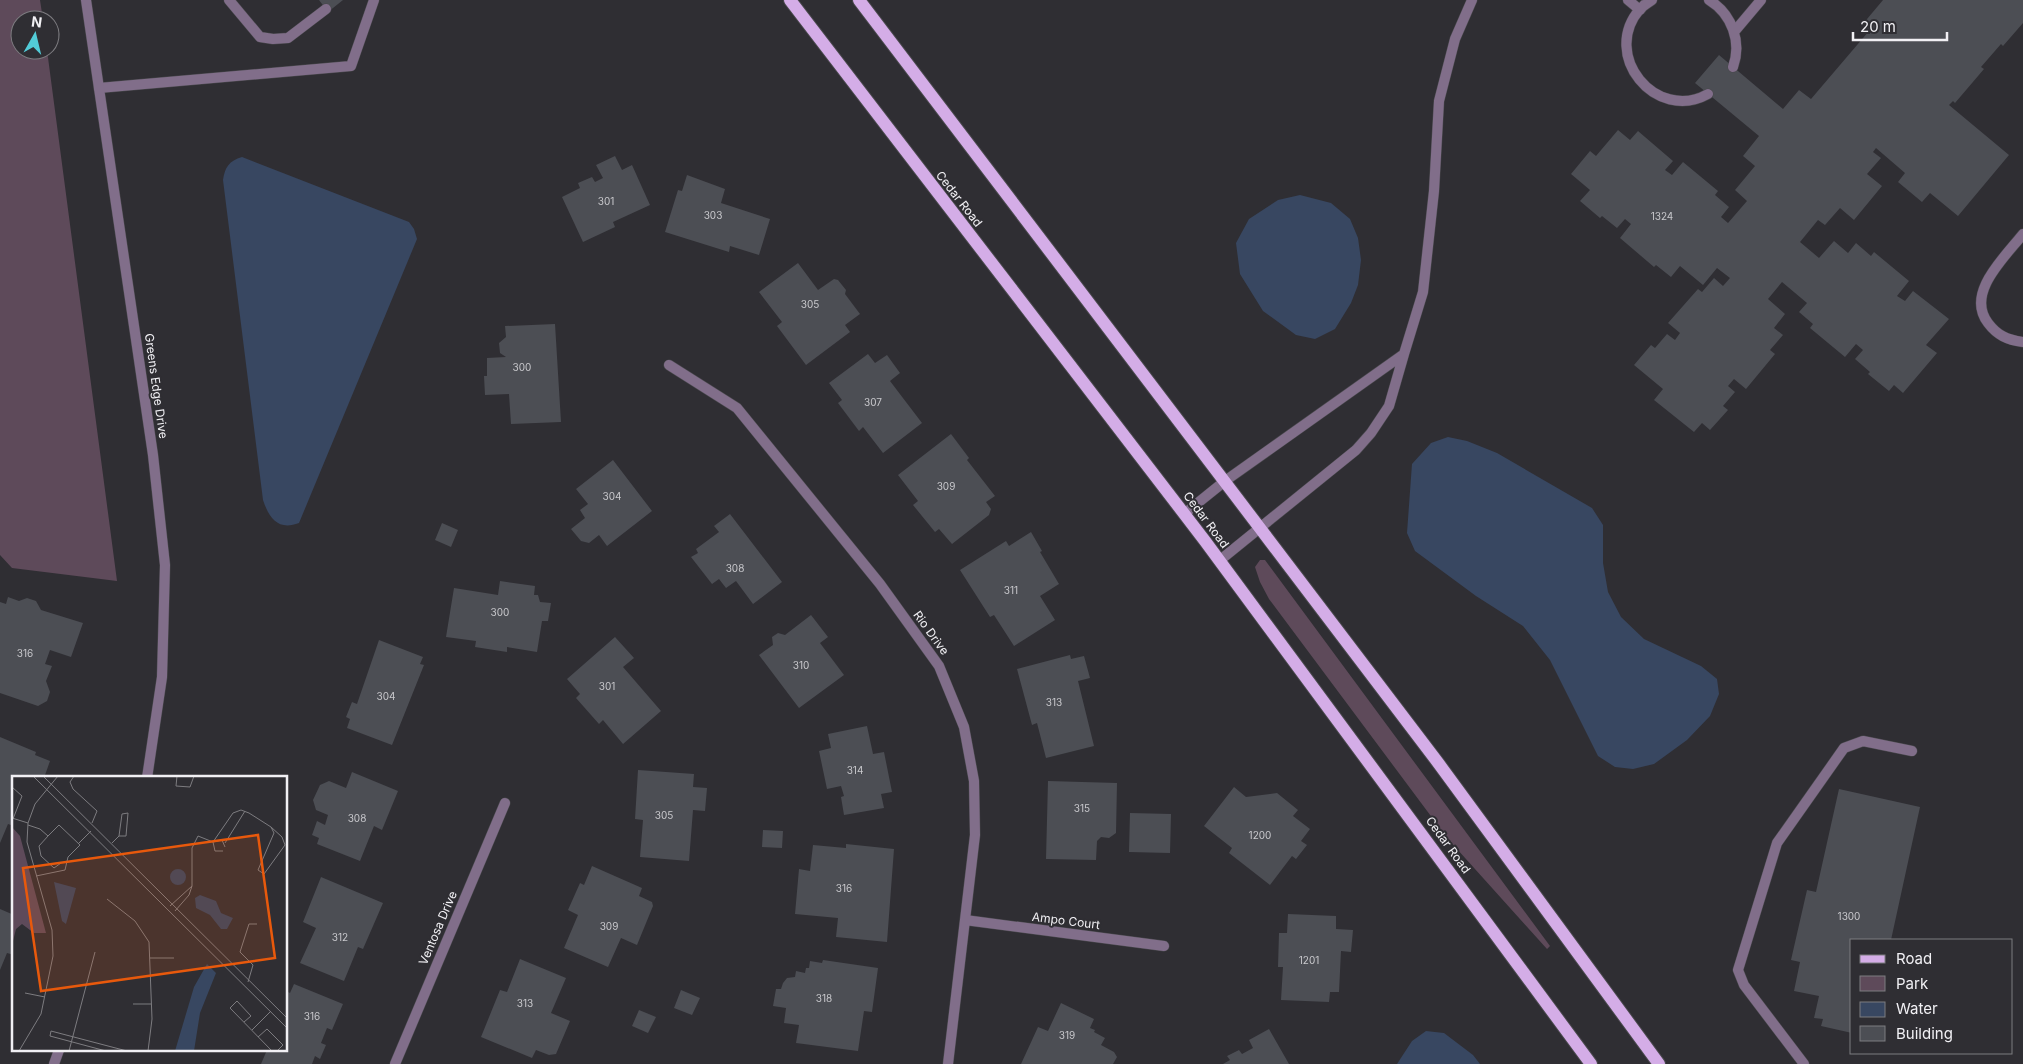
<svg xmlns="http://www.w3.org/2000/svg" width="2023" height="1064" viewBox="0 0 2023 1064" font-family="Inter,sans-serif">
<rect width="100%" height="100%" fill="#2f2e33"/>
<path fill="#5e4a5a" d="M 0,0 L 40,0 L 43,20 L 20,20 L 20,50 L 47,50 L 117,581 L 12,568 L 0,555 Z
M 1260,560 L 1265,560 L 1550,946 L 1547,949 L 1448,839 L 1269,599 L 1260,582 L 1255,567 Z"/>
<path fill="#384761" d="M 242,157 L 409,222 L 414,229 L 417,239 L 299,523 C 278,531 269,518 263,500 L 223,180 C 225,167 229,161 242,157 Z
M 1300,195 L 1331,203 L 1350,219 L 1358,238 L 1361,260 L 1358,285 L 1351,303 L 1335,329 L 1315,339 L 1296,335 L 1263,311 L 1240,274 L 1236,243 L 1249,219 L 1278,200 Z
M 1448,437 L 1467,441 L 1497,453 L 1592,508 L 1603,525 L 1603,563 L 1608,592 L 1621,617 L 1644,639 L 1701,666 L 1717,679 L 1719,694 L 1710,716 L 1687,740 L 1654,764 L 1633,769 L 1615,767 L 1598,756 L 1550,660 L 1523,626 L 1476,596 L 1415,551 L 1407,533 L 1412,464 L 1431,443 Z
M 1426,1031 L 1444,1033 L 1473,1055 L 1480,1064 L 1397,1064 L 1412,1041 Z"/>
<path fill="#4c4e54" d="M 319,0 L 343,0 L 328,12 Z
M 1883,0 L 2023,0 L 2023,23 L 2003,46 L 2001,44 L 1981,67 L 1984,69 L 1955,103 L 1953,101 L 1949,105 L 2009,155 L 1958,216 L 1930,193 L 1922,202 L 1898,182 L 1905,173 L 1876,148 L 1873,152 L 1881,158 L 1867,174 L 1882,186 L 1854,220 L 1840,208 L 1825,225 L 1818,220 L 1800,242 L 1819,258 L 1834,241 L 1848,253 L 1856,243 L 1871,256 L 1874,252 L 1909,281 L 1897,296 L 1905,301 L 1913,291 L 1949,319 L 1926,345 L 1937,353 L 1903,393 L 1894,385 L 1889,391 L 1868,374 L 1870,372 L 1855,359 L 1863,350 L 1856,344 L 1845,357 L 1810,328 L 1813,324 L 1799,312 L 1807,303 L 1782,282 L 1768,299 L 1785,314 L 1774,328 L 1783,335 L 1770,350 L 1775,354 L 1746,389 L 1734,379 L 1728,386 L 1735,392 L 1723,406 L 1728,410 L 1710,430 L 1702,423 L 1694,432 L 1654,400 L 1663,389 L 1634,365 L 1651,345 L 1655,348 L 1667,334 L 1675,340 L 1680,333 L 1668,323 L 1698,289 L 1702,292 L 1714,278 L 1723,286 L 1730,278 L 1717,268 L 1703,285 L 1680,266 L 1671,277 L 1656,265 L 1654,267 L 1620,238 L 1631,224 L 1625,219 L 1617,228 L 1602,216 L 1600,218 L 1580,201 L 1590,190 L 1571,174 L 1590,151 L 1596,156 L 1618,130 L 1630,140 L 1638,131 L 1673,161 L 1665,170 L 1672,175 L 1683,162 L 1718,191 L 1715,195 L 1729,207 L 1721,217 L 1728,223 L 1747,201 L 1735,190 L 1755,166 L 1743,156 L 1759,136 L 1695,83 L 1719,55 L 1783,109 L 1799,90 L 1811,99 L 1869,31 L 1862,25 Z
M 615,156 L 622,170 L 632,165 L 650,205 L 613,222 L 615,227 L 583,242 L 562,197 L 580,188 L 578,183 L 592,177 L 595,182 L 603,178 L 596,165 Z
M 687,175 L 725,189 L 721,203 L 770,219 L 759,255 L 730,246 L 729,252 L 665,232 L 678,190 L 682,191 Z
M 798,263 L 818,290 L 834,279 L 838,280 L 846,290 L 845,294 L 860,314 L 845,325 L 850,332 L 806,365 L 777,326 L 782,322 L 759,292 Z
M 555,324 L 561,422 L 511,424 L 509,394 L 485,395 L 484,376 L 487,376 L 487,358 L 506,357 L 500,353 L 499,343 L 506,337 L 505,326 Z
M 868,354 L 875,363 L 887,355 L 900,373 L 890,381 L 922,423 L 883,453 L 863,427 L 859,431 L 838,403 L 842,400 L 829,383 Z
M 951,434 L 969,458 L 967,460 L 995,496 L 986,502 L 991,509 L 989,515 L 952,544 L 939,529 L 935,532 L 913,505 L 918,501 L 898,475 Z
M 613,460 L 652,511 L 607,546 L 599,535 L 589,543 L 581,541 L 571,529 L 585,518 L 580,510 L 588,504 L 576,489 Z
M 730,514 L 782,582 L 753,604 L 736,581 L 726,588 L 719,579 L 712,584 L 691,557 L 698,553 L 696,549 L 719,532 L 714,526 Z
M 442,523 L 458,530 L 451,547 L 435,540 Z
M 1031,532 L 1042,551 L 1040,552 L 1059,584 L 1040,596 L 1055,620 L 1014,646 L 994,615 L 990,617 L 960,570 L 1006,541 L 1009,546 Z
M 500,581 L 535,586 L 534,595 L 538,595 L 540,602 L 551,603 L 548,621 L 542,621 L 537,652 L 507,647 L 507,652 L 475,647 L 476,641 L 446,637 L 454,588 L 498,595 Z
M 8,597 L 19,601 L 27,598 L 36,601 L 41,610 L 83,623 L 71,657 L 50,650 L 45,664 L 52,666 L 46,681 L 50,692 L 47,701 L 38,706 L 0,693 L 0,602 L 6,604 Z
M 811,615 L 828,637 L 820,643 L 844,675 L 799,708 L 759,655 L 773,645 L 772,637 L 778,633 L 785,635 Z
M 615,637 L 634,658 L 623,667 L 661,711 L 623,744 L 603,720 L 599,724 L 576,698 L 580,694 L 567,679 Z
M 379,640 L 423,657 L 420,664 L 424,665 L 392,745 L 347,728 L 350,719 L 346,717 L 352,702 L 357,704 Z
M 1070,655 L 1071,659 L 1084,656 L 1090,678 L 1078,681 L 1094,746 L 1046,758 L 1037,723 L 1032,725 L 1017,669 Z
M 867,726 L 873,754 L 884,752 L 892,792 L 881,794 L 884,808 L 844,815 L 841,797 L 844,796 L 841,786 L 827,789 L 819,751 L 831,748 L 828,734 Z
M 0,737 L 36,752 L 35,755 L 50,761 L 44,778 L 14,778 L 14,826 L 8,824 L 0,843 Z
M 638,770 L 694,774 L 693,787 L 707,788 L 705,811 L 693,810 L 689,861 L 640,857 L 643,820 L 635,819 Z
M 352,772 L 398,791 L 382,830 L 374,826 L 360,861 L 317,844 L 319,838 L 312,835 L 317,821 L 325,825 L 328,815 L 316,810 L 313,800 L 320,785 L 329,781 L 346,788 Z
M 1048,781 L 1117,783 L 1116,833 L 1109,838 L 1101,837 L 1097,841 L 1096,860 L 1046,859 Z
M 1234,787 L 1246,797 L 1277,793 L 1298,810 L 1293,816 L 1310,829 L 1301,841 L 1307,845 L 1296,859 L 1292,856 L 1270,885 L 1229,853 L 1232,848 L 1204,826 Z
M 1839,789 L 1920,807 L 1891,940 L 1852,940 L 1852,1033 L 1821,1026 L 1823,1019 L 1814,1018 L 1819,996 L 1794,991 L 1800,962 L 1791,960 L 1807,890 L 1816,892 Z
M 1130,813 L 1171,814 L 1170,853 L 1129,852 Z
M 763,830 L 783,831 L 782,848 L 762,847 Z
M 846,844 L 894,849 L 887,942 L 836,937 L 838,918 L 795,914 L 799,869 L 810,871 L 813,845 L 846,848 Z
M 592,866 L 642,888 L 639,896 L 652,902 L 653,906 L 637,945 L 621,938 L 608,967 L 564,948 L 578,915 L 568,910 L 580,883 L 584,885 Z
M 321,877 L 383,903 L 363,949 L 358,947 L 344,981 L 300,963 L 316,928 L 303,922 Z
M 0,909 L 14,915 L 14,955 L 7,953 L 0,970 Z
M 1288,914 L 1336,916 L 1336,929 L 1353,930 L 1351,952 L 1341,951 L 1339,992 L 1330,992 L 1329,1002 L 1281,1000 L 1283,967 L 1278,967 L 1279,933 L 1287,933 Z
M 520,959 L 566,978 L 551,1013 L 570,1021 L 556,1054 L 549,1055 L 536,1050 L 532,1058 L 481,1037 L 500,990 L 507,992 Z
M 823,960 L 878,968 L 872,1012 L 864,1011 L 858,1051 L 796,1043 L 799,1025 L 784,1023 L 786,1008 L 773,1006 L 776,989 L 781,989 L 783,983 L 787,978 L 795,977 L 796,971 L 805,973 L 806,968 L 809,968 L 810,961 L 822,963 Z
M 294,984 L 343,1004 L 332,1030 L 327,1028 L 321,1043 L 326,1045 L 320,1059 L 315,1056 L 312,1064 L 261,1064 L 267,1050 L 286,1050 L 286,991 L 290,993 Z
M 681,990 L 700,998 L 692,1015 L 674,1008 Z
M 1061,1003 L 1094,1019 L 1090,1028 L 1095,1030 L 1094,1032 L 1105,1038 L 1101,1045 L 1114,1052 L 1117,1057 L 1113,1064 L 1021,1064 L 1038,1027 L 1048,1031 Z
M 639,1010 L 656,1017 L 648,1033 L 632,1026 Z
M 1269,1029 L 1289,1064 L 1223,1064 L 1230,1060 L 1227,1056 L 1239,1050 L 1242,1054 L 1253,1048 L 1249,1040 Z"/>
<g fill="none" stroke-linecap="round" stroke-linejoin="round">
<defs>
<path id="lane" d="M 229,0 L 260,37 L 273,39 L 288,38 L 326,9
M 1628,0 L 1640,10 L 1644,5
M 1652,0 C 1648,3 1643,6 1640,9 C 1600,55 1656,123 1708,94
M 1709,0 C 1732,14 1742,42 1733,67
M 1734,32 L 1761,0
M 99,88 L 351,66 L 374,0
M 2023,234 C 2005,257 1965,293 1988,323 C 1997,335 2007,340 2023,342
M 1404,354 L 1423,292 L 1434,191 L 1439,101 L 1455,39 L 1472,0
M 1184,514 L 1225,481 L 1404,354 L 1389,406 L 1371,433 L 1356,450 L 1219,561
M 1804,1064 L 1744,985 L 1738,970 L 1777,843 L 1844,748 L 1863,741 L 1912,751"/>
<path id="street" d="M 86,0 L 153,455 L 165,565 L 162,677 L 147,778
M 669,365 L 737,408 L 880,584 L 939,666 L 964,727 L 974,781 L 975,835 L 948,1064
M 965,920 L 1164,946
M 54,1064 L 59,1050
M 395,1064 L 505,803"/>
<path id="primary" d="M 790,0 L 1205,541 L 1591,1064
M 859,0 L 1439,764 L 1659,1064"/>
</defs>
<use href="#lane" stroke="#4a494e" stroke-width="11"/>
<use href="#street" stroke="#4a494e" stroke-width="11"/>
<use href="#primary" stroke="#4a494e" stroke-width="14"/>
<use href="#lane" stroke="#816e8a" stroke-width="10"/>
<use href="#street" stroke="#816e8a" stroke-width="10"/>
<use href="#primary" stroke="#d4ade7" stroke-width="12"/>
</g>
<g text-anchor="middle" stroke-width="4" stroke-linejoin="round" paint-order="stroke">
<g font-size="10" fill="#c8c8cc">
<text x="606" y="205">301</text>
<text x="713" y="219">303</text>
<text x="1662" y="220">1324</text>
<text x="810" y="308">305</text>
<text x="522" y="371">300</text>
<text x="873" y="406">307</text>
<text x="946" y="490">309</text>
<text x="612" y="500">304</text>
<text x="735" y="572">308</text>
<text x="1011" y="594">311</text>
<text x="500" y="616">300</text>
<text x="25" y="657">316</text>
<text x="801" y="669">310</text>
<text x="607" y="690">301</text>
<text x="386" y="700">304</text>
<text x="1054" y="706">313</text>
<text x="855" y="774">314</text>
<text x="1082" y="812">315</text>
<text x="664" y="819">305</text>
<text x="357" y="822">308</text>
<text x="1260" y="839">1200</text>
<text x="844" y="892">316</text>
<text x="1849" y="920">1300</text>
<text x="609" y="930">309</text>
<text x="340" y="941">312</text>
<text x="1309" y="964">1201</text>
<text x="824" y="1002">318</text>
<text x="525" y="1007">313</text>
<text x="312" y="1020">316</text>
<text x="1067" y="1039">319</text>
</g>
<g font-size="12" fill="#f1f0f4" stroke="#2f2e33">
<text transform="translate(959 199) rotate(52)" y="4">Cedar Road</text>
<text transform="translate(156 386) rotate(82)" y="4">Greens Edge Drive</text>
<text transform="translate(1206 520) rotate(53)" y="4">Cedar Road</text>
<text transform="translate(931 633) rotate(54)" y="4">Rio Drive</text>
<text transform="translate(1448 845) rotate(54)" y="4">Cedar Road</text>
<text transform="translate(1066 921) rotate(7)" y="4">Ampo Court</text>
<text transform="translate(438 928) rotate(-67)" y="4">Ventosa Drive</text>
</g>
</g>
<g transform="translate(12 776)">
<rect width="275" height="275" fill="#2f2e33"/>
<path d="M 0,51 L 8,60 L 34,157 L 22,157 L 10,148 L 4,153 L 0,169 Z" fill="#5e4a5a"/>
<path d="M158 101a8 8 0 1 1 16 0a8 8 0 1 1-16 0ZM 42,106 L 64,112 L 54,148 L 50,145 ZM 188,119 L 204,125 L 209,137 L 221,142 L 215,153 L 209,153 L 198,139 L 184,132 L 183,122 ZM 195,188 L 204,197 L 188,237 L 182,275 L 163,275 L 182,211 Z" fill="#384761"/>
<path fill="none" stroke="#7d7c80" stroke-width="1" d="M 21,0 L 275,252M 31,0 L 275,242M 62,0 L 58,6 L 61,13 L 85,35 L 80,47M 165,0 L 164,10 L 178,11 L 182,0M 0,11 L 10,20 L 1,43M 0,42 L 16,47M 16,49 L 28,53 L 36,60 L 47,49 L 68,69 L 56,81 L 53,94 L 24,100M 36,60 L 27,70 L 29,80 L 42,92 L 49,87M 100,67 L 107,60 L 110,38 L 116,37 L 114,60 L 107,60M 213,67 L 233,35M 66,68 L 79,55M 211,75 L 203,75 L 201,66 L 210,64 L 213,71M 180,110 L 180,72 L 186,60 L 201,66 L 221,37 L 229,34 L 237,37 L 259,51 L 262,57 L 246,94 L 252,98 L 273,69 L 270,61 L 259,51M 95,123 L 123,145 L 137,166 L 140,243 L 136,275M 158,130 L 180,110 L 177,119 L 163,135M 138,182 L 162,182M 236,206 L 241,189 L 228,176 L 237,148 L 245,148M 13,217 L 33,221M 121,228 L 139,228M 232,246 L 239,240 L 225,225 L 218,232 L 260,275M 240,254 L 259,235M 246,261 L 255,253 L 271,269 L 265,275M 7,275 L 29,238 L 41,180 L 40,154 L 15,66 L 16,47 L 23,28 L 46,0M 57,275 L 83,176M 94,275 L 38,260 L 39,255 L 115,275"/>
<path fill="#e8590c" fill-opacity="0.15" stroke="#e8590c" stroke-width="2.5" d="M 246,59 L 263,182 L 29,215 L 11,92 Z"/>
<rect width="275" height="275" fill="none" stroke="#f1f0f4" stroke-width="2.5"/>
</g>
<rect x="1850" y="939" width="162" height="115" fill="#2f2e33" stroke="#7d7c80"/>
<rect x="1860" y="955" width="25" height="8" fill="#d4ade7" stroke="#7d7c80"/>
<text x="1896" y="964" font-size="15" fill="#f1f0f4">Road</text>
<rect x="1860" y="976" width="25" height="15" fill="#5e4a5a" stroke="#7d7c80"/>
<text x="1896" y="989" font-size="15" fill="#f1f0f4">Park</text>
<rect x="1860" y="1002" width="25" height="15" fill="#384761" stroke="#7d7c80"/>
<text x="1896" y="1014" font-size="15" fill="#f1f0f4">Water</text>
<rect x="1860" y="1026" width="25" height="15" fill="#4c4e54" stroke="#7d7c80"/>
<text x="1896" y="1039" font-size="15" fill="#f1f0f4">Building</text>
<g transform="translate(35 35) rotate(8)"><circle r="24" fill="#2f2e33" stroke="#7d7c80"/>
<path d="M0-4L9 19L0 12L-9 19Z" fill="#52cbd7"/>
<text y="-8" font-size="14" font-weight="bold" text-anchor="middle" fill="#f1f0f4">N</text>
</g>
<path d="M1853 32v8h94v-8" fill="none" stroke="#f1f0f4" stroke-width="2.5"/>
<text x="1860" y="32" font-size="15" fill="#f1f0f4" stroke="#2f2e33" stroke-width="4" paint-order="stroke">20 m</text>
</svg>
